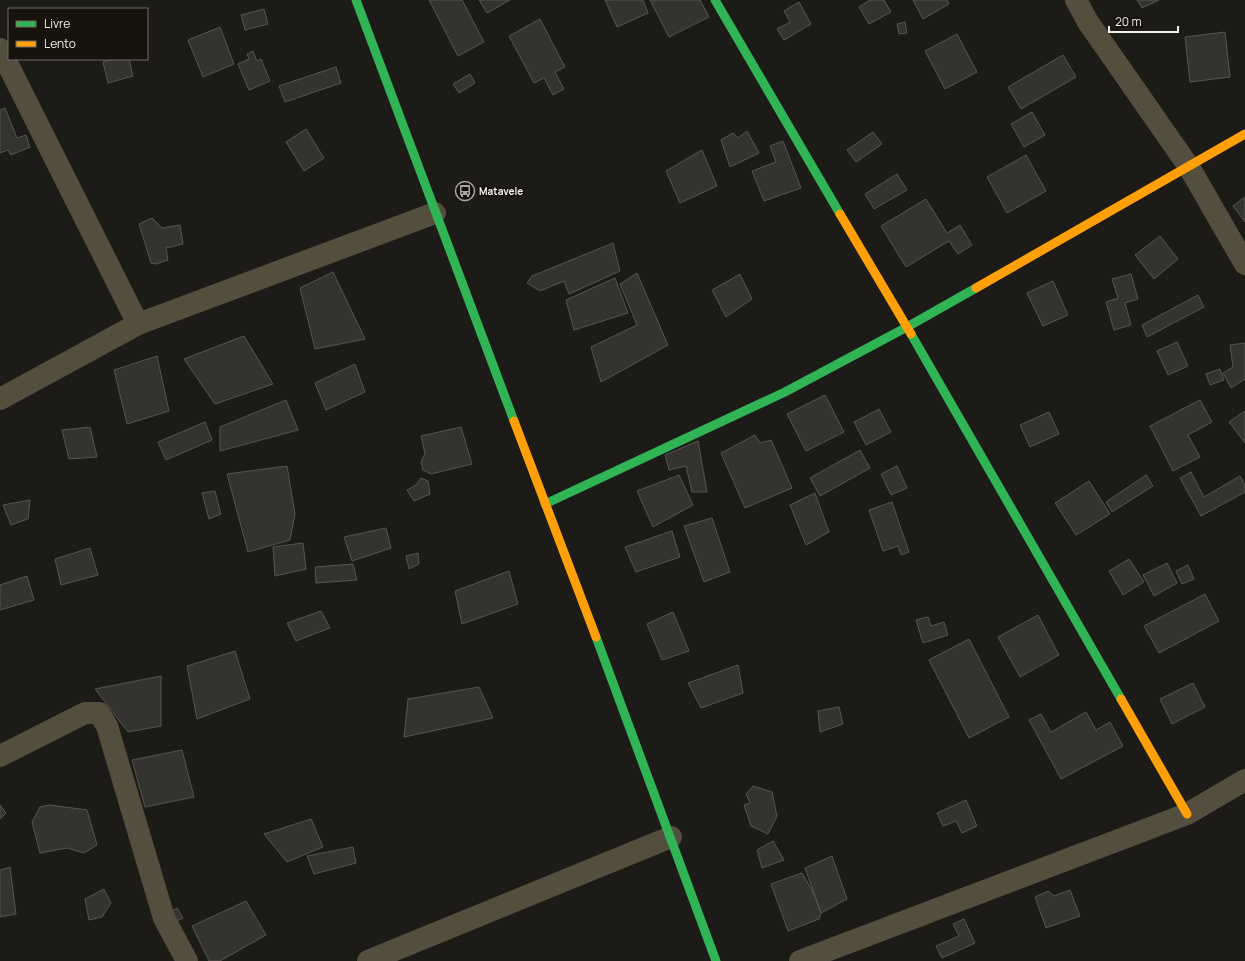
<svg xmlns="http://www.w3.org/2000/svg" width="1245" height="961" viewBox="0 0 1245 961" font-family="Manrope,sans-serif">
<rect width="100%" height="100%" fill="#1c1b17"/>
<path fill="#343330" stroke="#565552" d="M 429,0 L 462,0 L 484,42 L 458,56 Z
M 479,0 L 510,0 L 487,13 Z
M 605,0 L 643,0 L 648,13 L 617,27 Z
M 650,0 L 700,0 L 709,17 L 669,37 Z
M 870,0 L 884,0 L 891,12 L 869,24 L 859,7 Z
M 913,0 L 947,0 L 949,4 L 923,19 Z
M 1137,0 L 1159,0 L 1142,8 Z
M 799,2 L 811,24 L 784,40 L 777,29 L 790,22 L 784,11 Z
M 264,9 L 268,24 L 245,30 L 241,15 Z
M 540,19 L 565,67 L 555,72 L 564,89 L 553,95 L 544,78 L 534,83 L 509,36 Z
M 905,22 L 907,33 L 899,34 L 897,24 Z
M 220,27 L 234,64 L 203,77 L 188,40 Z
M 1225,32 L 1230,77 L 1190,82 L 1185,37 Z
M 957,34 L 977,72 L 945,89 L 925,51 Z
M 253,51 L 257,61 L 261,59 L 270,81 L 249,90 L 238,64 L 249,59 L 247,54 Z
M 1063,55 L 1076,77 L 1021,109 L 1008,87 Z
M 114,59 L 129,59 L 133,76 L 108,83 L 103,62 Z
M 336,67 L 341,83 L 285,102 L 279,86 Z
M 470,74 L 475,83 L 459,93 L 453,84 Z
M 5,108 L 17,138 L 26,135 L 30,147 L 11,155 L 8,150 L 0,153 L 0,110 Z
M 1032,112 L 1045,135 L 1024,147 L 1011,124 Z
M 306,129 L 324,158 L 304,171 L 286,142 Z
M 747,131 L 759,153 L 730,167 L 721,140 L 733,133 L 738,138 Z
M 873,132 L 882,144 L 856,162 L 847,150 Z
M 783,141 L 801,188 L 764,201 L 752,171 L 776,162 L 770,146 Z
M 702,150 L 717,186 L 680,203 L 666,171 Z
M 1026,155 L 1046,191 L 1007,213 L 987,177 Z
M 897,174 L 907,190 L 874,209 L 865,194 Z
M 1245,197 L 1245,222 L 1233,206 Z
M 926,199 L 947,233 L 960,225 L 972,245 L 958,254 L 949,241 L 906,267 L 881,226 Z
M 152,218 L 162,228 L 180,225 L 183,244 L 166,248 L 168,260 L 156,264 L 151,263 L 139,224 Z
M 1160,236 L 1178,259 L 1154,279 L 1135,255 Z
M 613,243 L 620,271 L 569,294 L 564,281 L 540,291 L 527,283 L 532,276 Z
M 333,272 L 365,339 L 315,349 L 300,288 Z
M 637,273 L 668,345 L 601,382 L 591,347 L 637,325 L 620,284 Z
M 740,274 L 752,299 L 726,317 L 712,290 Z
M 1131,274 L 1138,299 L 1125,303 L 1131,325 L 1114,330 L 1106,302 L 1118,298 L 1112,279 Z
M 615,278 L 628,313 L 574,330 L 566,300 Z
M 1053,281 L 1068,315 L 1043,326 L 1027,293 Z
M 1198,295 L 1204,307 L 1147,337 L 1142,325 Z
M 244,336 L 273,384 L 215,404 L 184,359 Z
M 1177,342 L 1188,366 L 1168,375 L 1157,351 Z
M 1245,343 L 1245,379 L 1231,388 L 1223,373 L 1233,367 L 1230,345 Z
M 157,356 L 169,411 L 127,424 L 114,370 Z
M 355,364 L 365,392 L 326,410 L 315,383 Z
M 1220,369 L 1224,380 L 1210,385 L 1206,374 Z
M 825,395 L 844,432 L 806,451 L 787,414 Z
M 286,400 L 298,430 L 220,451 L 220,427 Z
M 1200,400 L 1212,422 L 1188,435 L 1200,457 L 1173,471 L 1150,426 Z
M 879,409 L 891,432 L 866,445 L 854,422 Z
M 1245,411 L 1245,443 L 1229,422 Z
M 1049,412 L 1059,434 L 1030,447 L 1020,425 Z
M 205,422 L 212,440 L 166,460 L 158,442 Z
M 90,427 L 97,457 L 69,459 L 62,430 Z
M 461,427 L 472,464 L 431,474 L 423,470 L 421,462 L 425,454 L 421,436 Z
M 755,435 L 760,443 L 771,440 L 792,488 L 745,508 L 721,453 Z
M 698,441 L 707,492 L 692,492 L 686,466 L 669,470 L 665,455 Z
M 860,450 L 870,468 L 820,496 L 810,478 Z
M 287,466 L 295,514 L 290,540 L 248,552 L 227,474 Z
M 897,466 L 907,488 L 891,495 L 881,474 Z
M 1191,472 L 1204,497 L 1240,476 L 1245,485 L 1245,492 L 1201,516 L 1180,478 Z
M 679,475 L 693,505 L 653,527 L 637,491 Z
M 1146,475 L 1153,486 L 1112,512 L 1106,502 Z
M 421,478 L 428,481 L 430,494 L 414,501 L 407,490 L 416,485 Z
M 1089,481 L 1110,514 L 1076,535 L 1055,503 Z
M 215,491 L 221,514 L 209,519 L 202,493 Z
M 815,493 L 829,532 L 806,545 L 790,505 Z
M 30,500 L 28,519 L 11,525 L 3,505 Z
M 892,502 L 909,552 L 901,555 L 898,546 L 883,551 L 869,510 Z
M 712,518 L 730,572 L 704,582 L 684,526 Z
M 386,528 L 391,548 L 352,561 L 344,537 Z
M 672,531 L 680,557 L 636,572 L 625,547 Z
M 303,543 L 306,569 L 275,576 L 273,547 Z
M 90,548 L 98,575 L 61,585 L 55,559 Z
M 418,553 L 419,564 L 409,569 L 406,556 Z
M 1129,559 L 1144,582 L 1123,595 L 1109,571 Z
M 1167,563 L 1177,583 L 1154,596 L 1143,575 Z
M 353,564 L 357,580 L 316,583 L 315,567 Z
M 1188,565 L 1194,579 L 1182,584 L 1176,571 Z
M 509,571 L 518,604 L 462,624 L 455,591 Z
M 27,576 L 34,600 L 0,610 L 0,585 Z
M 1205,594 L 1219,621 L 1159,653 L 1144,626 Z
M 321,611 L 330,628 L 296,641 L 287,623 Z
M 673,612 L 689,651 L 662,660 L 647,624 Z
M 1038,615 L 1059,655 L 1020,677 L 998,637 Z
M 928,617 L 931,626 L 944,622 L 948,635 L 923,643 L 916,620 Z
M 969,639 L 1009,717 L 969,738 L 929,660 Z
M 235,651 L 250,699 L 197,719 L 187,666 Z
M 738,665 L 743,693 L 701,708 L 688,683 Z
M 161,676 L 161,726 L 128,732 L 95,689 Z
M 1193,683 L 1205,707 L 1172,724 L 1160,699 Z
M 479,687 L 493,718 L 404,737 L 408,699 Z
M 839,707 L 843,724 L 820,732 L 818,711 Z
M 1086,712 L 1096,730 L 1110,722 L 1123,746 L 1061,779 L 1029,720 L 1041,714 L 1051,732 Z
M 182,750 L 194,797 L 145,807 L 132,760 Z
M 753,786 L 772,792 L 777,816 L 768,834 L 751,826 L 744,805 L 750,803 L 746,794 Z
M 966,800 L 977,826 L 962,833 L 956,821 L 943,826 L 937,813 Z
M 0,805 L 6,813 L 0,819 Z
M 50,805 L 87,810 L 97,845 L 84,853 L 67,848 L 40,853 L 32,822 L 40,807 Z
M 311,819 L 323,847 L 287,862 L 264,834 Z
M 773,841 L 784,860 L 762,868 L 757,850 Z
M 353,847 L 356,863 L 314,874 L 307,856 Z
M 832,856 L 847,899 L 821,913 L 805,868 Z
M 10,867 L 16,914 L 0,917 L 0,870 Z
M 802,873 L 813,892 L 821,913 L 819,919 L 788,931 L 771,884 Z
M 104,889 L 111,903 L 102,917 L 89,920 L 85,899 Z
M 1070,890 L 1080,916 L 1046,928 L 1035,897 L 1048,891 L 1054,896 Z
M 246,901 L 266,935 L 220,961 L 209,961 L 192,926 Z
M 177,908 L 183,918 L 171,924 L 167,914 Z
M 964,919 L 975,943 L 942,958 L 936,946 L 959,936 L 953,924 Z"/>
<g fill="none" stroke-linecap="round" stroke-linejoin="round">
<path stroke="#534e3d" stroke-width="22" d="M 1076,0 L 1088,22 L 1189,167 L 1245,264
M 0,49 L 138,324
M 0,399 L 138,324 L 435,213
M 0,756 L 85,713 L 99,713 L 107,726 L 164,918 L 187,961
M 368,961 L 671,837
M 800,961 L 1187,814 L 1245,780"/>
<path stroke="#30b455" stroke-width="9" d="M 356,0 L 514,421
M 715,0 L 840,214
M 911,334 L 1121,699
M 545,504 L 785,392 L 907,327 L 976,288
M 596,637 L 716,961"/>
<path stroke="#ff9f0a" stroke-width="9" d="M 840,214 L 911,334
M 976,288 L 1245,134
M 514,421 L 596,637
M 1121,699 L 1187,814"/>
</g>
<defs>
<symbol id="bus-ring" viewBox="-11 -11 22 22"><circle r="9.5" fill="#15130c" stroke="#a8a6a1" stroke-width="1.5"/><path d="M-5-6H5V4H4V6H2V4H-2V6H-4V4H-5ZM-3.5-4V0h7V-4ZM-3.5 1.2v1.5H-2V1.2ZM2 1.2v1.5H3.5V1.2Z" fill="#a8a6a1"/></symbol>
</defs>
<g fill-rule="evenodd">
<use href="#bus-ring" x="454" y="180" width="22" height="22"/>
</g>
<g text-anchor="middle" stroke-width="3" stroke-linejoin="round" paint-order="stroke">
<g font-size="10" font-weight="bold" fill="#f3f1ec" stroke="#15130c" text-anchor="start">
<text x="479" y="195">Matavele</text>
</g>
</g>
<rect x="8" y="8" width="140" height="52" fill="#15130c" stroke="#6e6c66"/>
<rect x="16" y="21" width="20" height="6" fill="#30b455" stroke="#6e6c66"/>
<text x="44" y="28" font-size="12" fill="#f3f1ec">Livre</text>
<rect x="16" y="41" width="20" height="6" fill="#ff9f0a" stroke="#6e6c66"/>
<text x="44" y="48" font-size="12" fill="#f3f1ec">Lento</text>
<path d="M1109 26v6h69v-6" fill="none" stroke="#f3f1ec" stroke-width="2"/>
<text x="1115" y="26" font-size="12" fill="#f3f1ec" stroke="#15130c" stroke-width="3" paint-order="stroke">20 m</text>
</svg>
